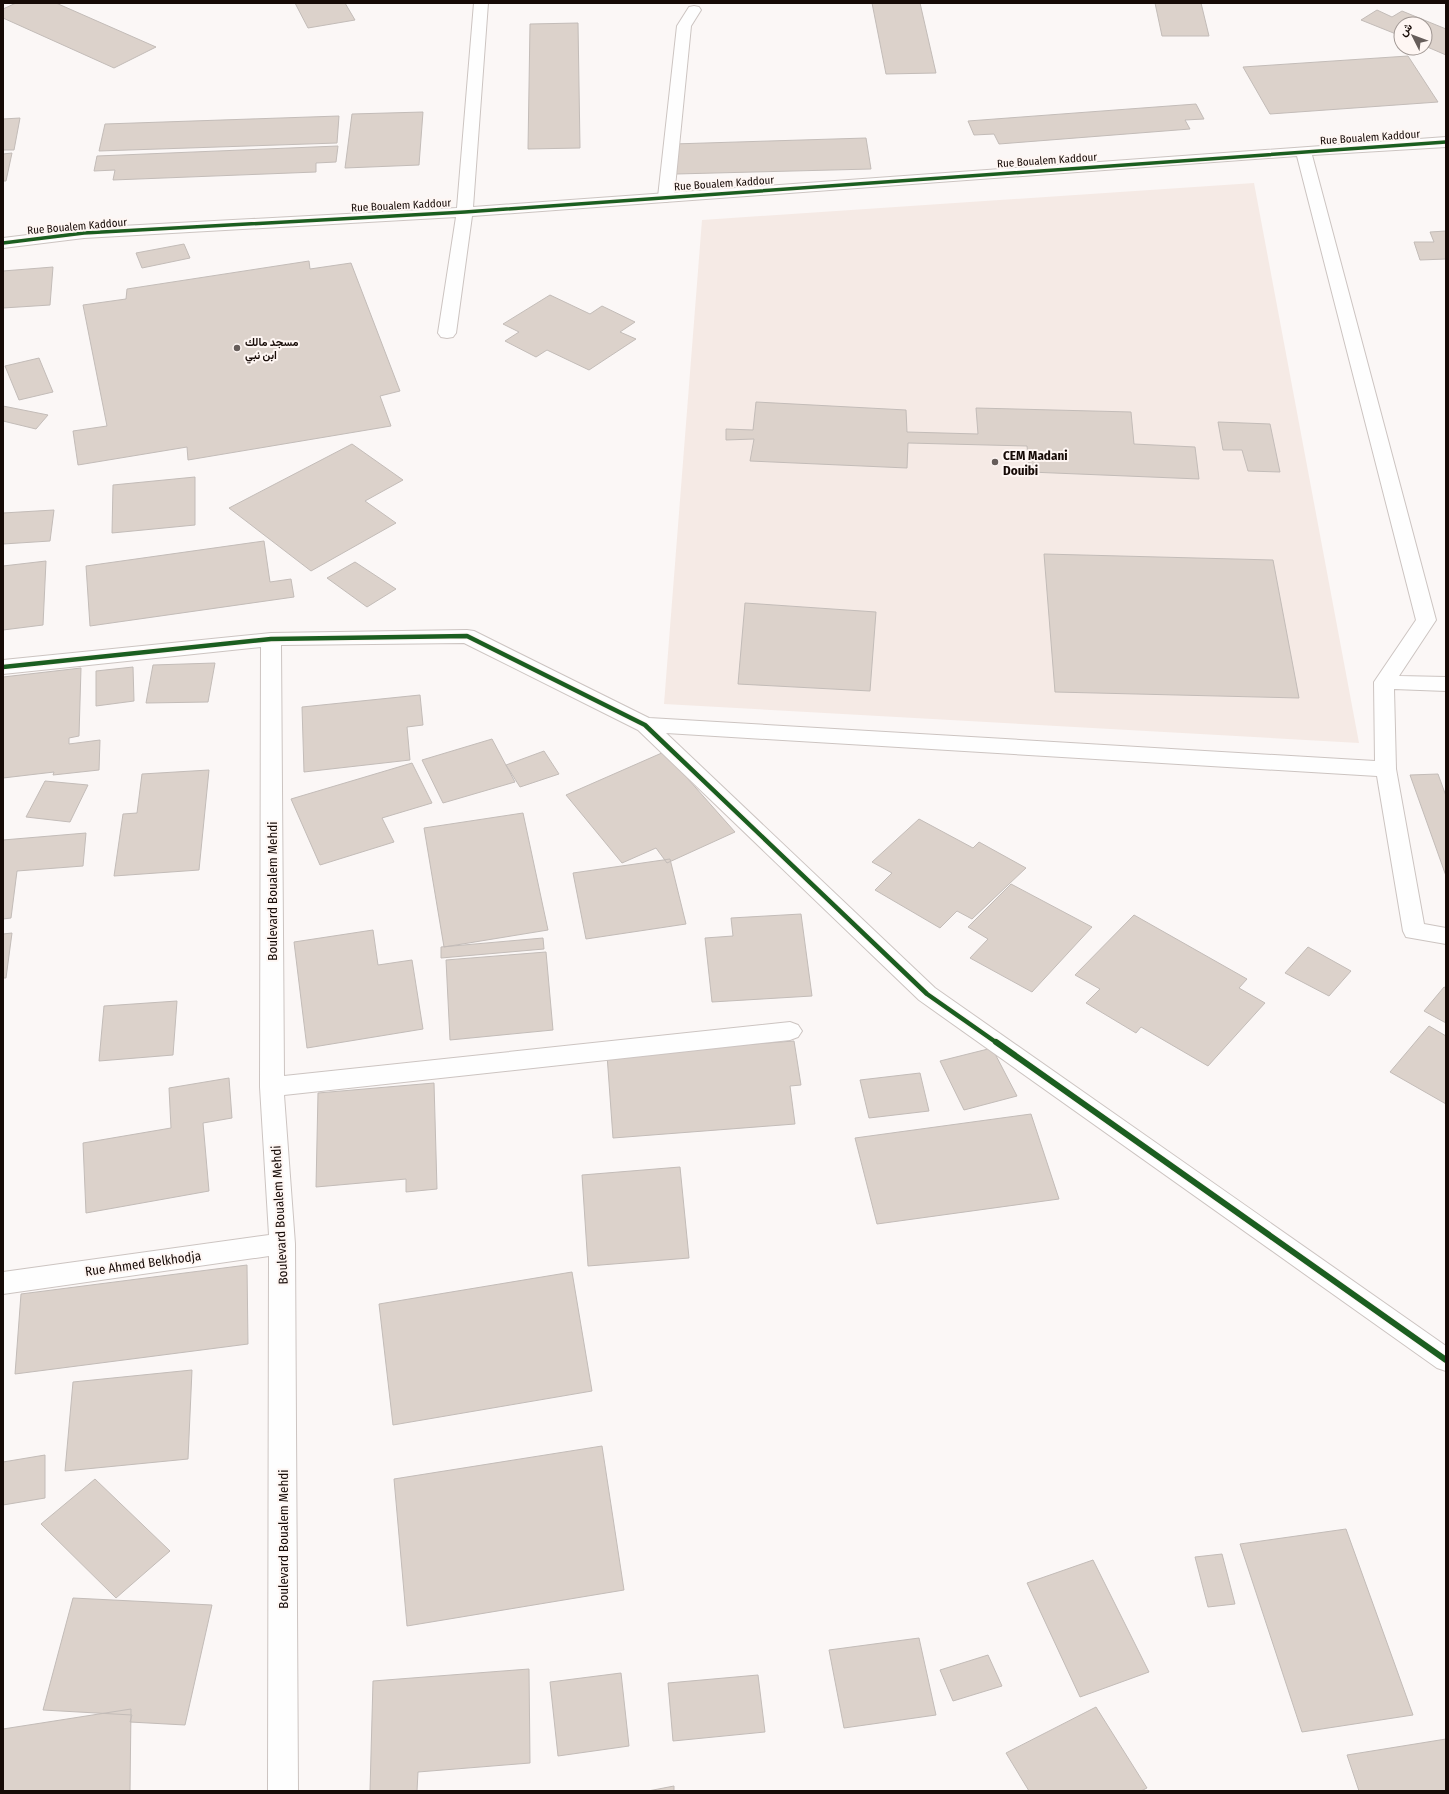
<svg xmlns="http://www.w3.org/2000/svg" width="1449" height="1794" viewBox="0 0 1449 1794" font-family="'Fira Sans Condensed',Vazirmatn,sans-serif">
<rect width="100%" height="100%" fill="#fbf7f6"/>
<path fill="#f5eae5" d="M 1254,183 L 1359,743 L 664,704 L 702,220 Z"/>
<path fill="#dcd2cb" stroke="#c3bcb8" d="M 16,3 L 56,3 L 156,47 L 114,68 L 3,18 L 3,9 Z
M 295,3 L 345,3 L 355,20 L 308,28 Z
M 872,3 L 920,3 L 936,73 L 886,74 Z
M 1155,3 L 1201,3 L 1209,36 L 1162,36 Z
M 1377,10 L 1392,17 L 1402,11 L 1446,29 L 1446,55 L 1425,46 L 1425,24 L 1401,24 L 1401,36 L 1361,20 Z
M 578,23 L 580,148 L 528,149 L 530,24 Z
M 1408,56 L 1438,102 L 1270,114 L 1243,67 Z
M 1196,104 L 1204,119 L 1185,120 L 1190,129 L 999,144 L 994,134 L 974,135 L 968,121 Z
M 423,112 L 419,165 L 345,168 L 352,114 Z
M 339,116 L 337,143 L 99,151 L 105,124 Z
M 20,118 L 14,150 L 3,150 L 3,119 Z
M 866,138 L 871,169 L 676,174 L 673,144 Z
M 338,146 L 336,162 L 316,163 L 316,172 L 113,180 L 115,170 L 94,171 L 97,156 Z
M 12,153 L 6,181 L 3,181 L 3,154 Z
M 1446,231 L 1446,259 L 1420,260 L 1414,242 L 1434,242 L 1430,232 Z
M 184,244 L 190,258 L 142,268 L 136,253 Z
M 309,261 L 310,269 L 351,263 L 400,391 L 380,396 L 391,426 L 188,460 L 187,447 L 78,465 L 73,431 L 107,426 L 83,305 L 126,299 L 127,289 Z
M 53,267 L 50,305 L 3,308 L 3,271 Z
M 550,295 L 590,314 L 602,306 L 635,322 L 620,332 L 636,339 L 589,370 L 547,350 L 536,357 L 505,341 L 519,332 L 503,324 Z
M 39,358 L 53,392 L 19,400 L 5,366 Z
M 756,402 L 906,410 L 907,432 L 978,434 L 976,408 L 1131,412 L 1134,444 L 1195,447 L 1199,479 L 1030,472 L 1027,446 L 908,443 L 907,468 L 750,461 L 754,439 L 726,440 L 726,429 L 753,430 Z
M 3,406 L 48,415 L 36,429 L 3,421 Z
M 1218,422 L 1270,424 L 1280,472 L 1248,471 L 1242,450 L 1223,450 Z
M 352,444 L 403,480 L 365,501 L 396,523 L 311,571 L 229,508 Z
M 195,477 L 195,525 L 112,533 L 113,485 Z
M 54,510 L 50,541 L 3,544 L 3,513 Z
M 264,541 L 270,582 L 291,579 L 294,597 L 90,626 L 86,566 Z
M 1044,554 L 1273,560 L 1299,698 L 1055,692 Z
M 46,561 L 43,625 L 3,630 L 3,566 Z
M 355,562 L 396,589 L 367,607 L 327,578 Z
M 745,603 L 876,612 L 870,691 L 738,684 Z
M 215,663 L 208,702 L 146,703 L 153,665 Z
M 133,667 L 134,701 L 96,706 L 96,671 Z
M 81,668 L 79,736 L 69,738 L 69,744 L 100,740 L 99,770 L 53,775 L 54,772 L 3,778 L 3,677 Z
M 420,695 L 423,725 L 407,727 L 410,760 L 304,772 L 302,707 Z
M 492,739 L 515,782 L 443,803 L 422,760 Z
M 544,751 L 559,774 L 520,787 L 506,765 Z
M 664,752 L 735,832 L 667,863 L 656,848 L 622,863 L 566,795 Z
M 412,763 L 432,803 L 382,818 L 394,842 L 320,865 L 291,799 Z
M 209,770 L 199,870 L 114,876 L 123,814 L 137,813 L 142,774 Z
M 1438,774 L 1446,796 L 1446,876 L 1410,775 Z
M 45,781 L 88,785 L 70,822 L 26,817 Z
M 523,813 L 548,930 L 444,947 L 424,828 Z
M 919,819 L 973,848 L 979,842 L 1026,868 L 972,919 L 957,911 L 940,928 L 875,890 L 892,873 L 872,862 Z
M 86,833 L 83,866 L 17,871 L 11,918 L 3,919 L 3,840 Z
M 670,859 L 686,924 L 586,939 L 573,873 Z
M 1011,884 L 1092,927 L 1032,992 L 970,958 L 988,939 L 968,927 Z
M 801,914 L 812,996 L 712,1002 L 705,938 L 733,936 L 731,918 Z
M 1134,915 L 1247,979 L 1239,988 L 1265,1003 L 1208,1066 L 1141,1027 L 1136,1033 L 1086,1003 L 1100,989 L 1075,975 Z
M 373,930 L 378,965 L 412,960 L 423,1029 L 307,1048 L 294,942 Z
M 12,933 L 6,978 L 3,978 L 3,934 Z
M 543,938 L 544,949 L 441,958 L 441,947 Z
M 1308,947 L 1351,971 L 1329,996 L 1285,973 Z
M 546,952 L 553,1030 L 450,1040 L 446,960 Z
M 1444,987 L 1446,988 L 1446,1023 L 1424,1011 Z
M 177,1001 L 173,1055 L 99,1061 L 104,1006 Z
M 1429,1026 L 1446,1036 L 1446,1104 L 1390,1072 Z
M 794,1041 L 801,1085 L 790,1086 L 795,1124 L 613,1138 L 607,1055 Z
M 992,1048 L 1017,1096 L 964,1110 L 940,1061 Z
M 920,1073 L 929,1111 L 869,1118 L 860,1080 Z
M 229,1078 L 232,1118 L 203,1123 L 209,1191 L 86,1213 L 83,1143 L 171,1128 L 169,1088 Z
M 434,1083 L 437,1189 L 406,1192 L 406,1179 L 316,1187 L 318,1093 Z
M 1031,1114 L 1059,1199 L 877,1224 L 855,1138 Z
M 680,1167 L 689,1258 L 588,1266 L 582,1175 Z
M 247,1265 L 248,1344 L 15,1374 L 21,1294 Z
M 572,1272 L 592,1391 L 393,1425 L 379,1304 Z
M 192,1370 L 188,1459 L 65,1471 L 73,1382 Z
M 602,1446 L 624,1590 L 407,1626 L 394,1479 Z
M 45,1455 L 45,1498 L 3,1505 L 3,1462 Z
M 95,1479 L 170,1551 L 116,1598 L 41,1524 Z
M 1346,1529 L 1413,1715 L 1302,1732 L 1240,1544 Z
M 1222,1554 L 1235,1604 L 1208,1607 L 1195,1557 Z
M 1093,1560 L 1149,1672 L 1080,1697 L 1027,1583 Z
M 73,1598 L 212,1605 L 185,1725 L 130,1722 L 132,1715 L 43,1710 Z
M 919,1638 L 936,1715 L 844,1728 L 829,1650 Z
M 988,1655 L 1002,1686 L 953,1701 L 940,1670 Z
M 529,1669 L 530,1763 L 418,1772 L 417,1791 L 370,1791 L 373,1681 Z
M 621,1673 L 629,1746 L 558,1756 L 550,1682 Z
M 758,1675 L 765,1732 L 673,1741 L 668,1683 Z
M 1096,1707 L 1147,1788 L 1141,1791 L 1029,1791 L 1006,1753 Z
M 131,1709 L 130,1791 L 3,1791 L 3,1729 Z
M 1446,1739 L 1446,1791 L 1359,1791 L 1347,1755 Z
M 674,1786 L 674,1791 L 648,1791 Z"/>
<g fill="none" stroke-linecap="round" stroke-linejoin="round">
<defs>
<path id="service" d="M 694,6 L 699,7 L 701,10 L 691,26 L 674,197 L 672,200 L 666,202 L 660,200 L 658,197 L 677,26 L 689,7 Z"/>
<path id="minor" d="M 474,3 L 488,3 L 473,207 L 1446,137 L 1446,147 L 1312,155 L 1436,620 L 1399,676 L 1446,677 L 1446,691 L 1394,689 L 1396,769 L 1424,924 L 1446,928 L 1446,944 L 1406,937 L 1403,931 L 1377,776 L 666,733 L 935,988 L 1446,1346 L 1446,1371 L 1437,1368 L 919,1000 L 638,730 L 464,643 L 281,645 L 284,1076 L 790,1022 L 798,1025 L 802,1031 L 798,1037 L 790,1040 L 284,1095 L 295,1244 L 298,1791 L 268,1791 L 269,1256 L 3,1294 L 3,1272 L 269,1235 L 260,1087 L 261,647 L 3,674 L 3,660 L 271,633 L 467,630 L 474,631 L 649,718 L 1375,761 L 1374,682 L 1416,620 L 1297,156 L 472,216 L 456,333 L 453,337 L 447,338 L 441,337 L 438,333 L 456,217 L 84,238 L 3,248 L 3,238 L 84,228 L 457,208 Z"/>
</defs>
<use href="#service" stroke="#ccc4c1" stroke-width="2"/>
<use href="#minor" stroke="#ccc4c1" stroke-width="2"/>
<use href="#service" fill="#fefefe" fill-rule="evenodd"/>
<use href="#minor" fill="#fefefe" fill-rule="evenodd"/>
<defs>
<path id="cycleway-far2" d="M 3,243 L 84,233 L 465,212 L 1446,142"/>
<path id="cycleway-far1" d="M 3,667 L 271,639 L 467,636 L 645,725 L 927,994 L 997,1043"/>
<path id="cycleway" d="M 996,1042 L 1446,1360"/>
</defs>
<use href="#cycleway-far2" stroke="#fef6f3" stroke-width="5.5"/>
<use href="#cycleway-far1" stroke="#fef6f3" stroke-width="7"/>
<use href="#cycleway" stroke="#fef6f3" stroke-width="8"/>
<use href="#cycleway-far2" stroke="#1b5e20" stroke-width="3.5"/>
<use href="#cycleway-far1" stroke="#1b5e20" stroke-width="4.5"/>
<use href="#cycleway" stroke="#1b5e20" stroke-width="6"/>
</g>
<g fill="#665d5a" stroke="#fef6f3" stroke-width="1.5">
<circle cx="237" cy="348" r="4"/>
<circle cx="995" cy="462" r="4"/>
</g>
<g text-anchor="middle" stroke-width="4" stroke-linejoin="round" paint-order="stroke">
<g font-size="11" fill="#160a06" stroke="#fef6f3">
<text transform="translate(1370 137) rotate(-4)" y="4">Rue Boualem Kaddour</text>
<text transform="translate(1047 160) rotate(-4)" y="4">Rue Boualem Kaddour</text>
<text transform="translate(724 183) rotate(-4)" y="4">Rue Boualem Kaddour</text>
<text transform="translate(401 205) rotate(-3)" y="4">Rue Boualem Kaddour</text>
<text transform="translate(77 226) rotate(-5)" y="4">Rue Boualem Kaddour</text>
</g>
<g font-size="11" font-weight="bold" fill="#160a06" stroke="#fef6f3" text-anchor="start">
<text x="245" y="346">مسجد مالك<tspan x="245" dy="13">ابن نبي</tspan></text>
</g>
<g font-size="13" font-weight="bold" fill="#160a06" stroke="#fef6f3" text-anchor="start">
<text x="1003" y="460">CEM Madani<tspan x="1003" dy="15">Douibi</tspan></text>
</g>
<g font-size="13" fill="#160a06" stroke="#fef6f3">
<text transform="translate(272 891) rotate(-90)" y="5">Boulevard Boualem Mehdi</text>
<text transform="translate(279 1215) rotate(-93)" y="5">Boulevard Boualem Mehdi</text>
<text transform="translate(143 1263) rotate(-8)" y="5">Rue Ahmed Belkhodja</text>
<text transform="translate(283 1539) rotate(-90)" y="5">Boulevard Boualem Mehdi</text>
</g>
</g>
<rect width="1449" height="1794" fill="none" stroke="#160a06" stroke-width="8"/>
<g transform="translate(1413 36) rotate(312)"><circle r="19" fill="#fef6f3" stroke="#a19894"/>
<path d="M0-3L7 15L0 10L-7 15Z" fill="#665d5a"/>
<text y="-6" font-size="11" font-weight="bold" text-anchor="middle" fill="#160a06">ش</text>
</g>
</svg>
